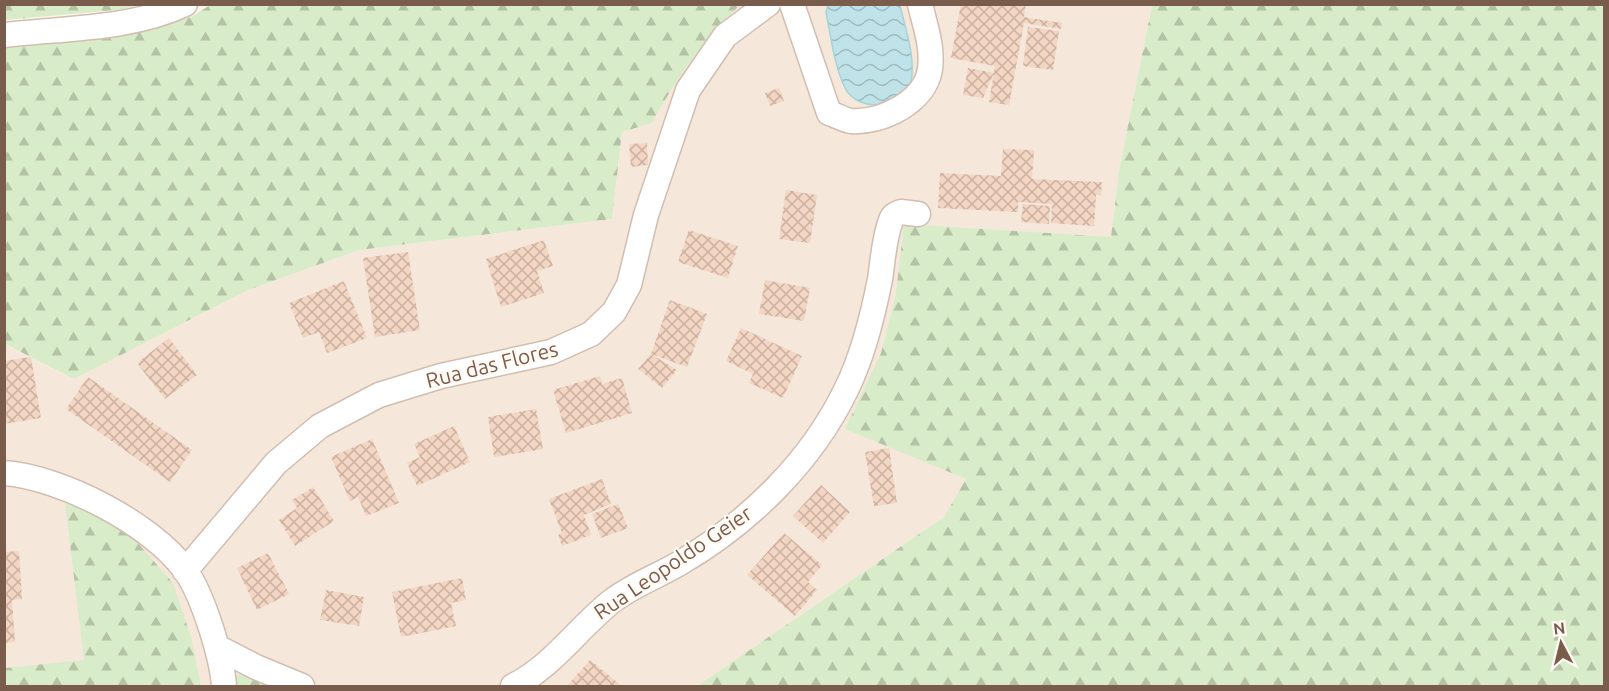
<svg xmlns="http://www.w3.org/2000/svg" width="1609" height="691" viewBox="0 0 1609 691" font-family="Ubuntu,sans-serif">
<defs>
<pattern id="forest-firs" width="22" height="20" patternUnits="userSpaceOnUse" patternTransform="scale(1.5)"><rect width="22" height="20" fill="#d8ecc9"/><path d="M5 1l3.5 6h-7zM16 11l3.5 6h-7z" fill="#b4c2a5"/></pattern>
<pattern id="water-waves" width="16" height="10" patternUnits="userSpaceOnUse" patternTransform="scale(1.5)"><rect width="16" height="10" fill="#bfe3e8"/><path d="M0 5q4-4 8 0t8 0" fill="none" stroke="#a0bbbe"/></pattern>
<pattern id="building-cross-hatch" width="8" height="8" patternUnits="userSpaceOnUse" patternTransform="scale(1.5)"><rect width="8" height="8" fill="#f3d5c3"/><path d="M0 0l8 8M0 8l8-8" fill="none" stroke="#cab0a1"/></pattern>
</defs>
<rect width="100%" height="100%" fill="#fdf6ec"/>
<path fill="#f5e8da" d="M 740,5 L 1152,5 L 1119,171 L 1111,237 L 896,293 L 881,353 L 865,391 L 967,480 L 944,517 L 697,686 L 5,686 L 4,344 L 74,379 L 246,291 L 359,250 L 612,219 L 622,132 L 652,123 L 677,78 L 712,31 Z"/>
<path fill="url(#forest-firs)" d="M 5,4 L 141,4 L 141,5 L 117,10 L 5,20 Z
M 210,5 L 740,5 C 703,39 677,78 652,123 L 622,132 L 612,219 L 359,250 L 246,291 L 74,379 L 5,344 L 4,46 L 154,27 L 191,17 Z
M 1152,5 L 1604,5 L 1604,686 L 697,686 L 944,517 L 966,479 L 845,429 L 881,353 L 896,293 L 904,224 L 1111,237 L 1119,171 Z
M 65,502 L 103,517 L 129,533 L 173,583 L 191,637 L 201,686 L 5,686 L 5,668 L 84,660 Z
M 240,674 L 276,686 L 232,686 L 234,678 Z"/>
<path fill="url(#water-waves)" stroke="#a5d3da" stroke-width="1.5" d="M 828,5 L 900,5 C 905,28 916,57 911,82 C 906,110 857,113 845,88 C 834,65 831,37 826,12 Z"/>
<path fill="url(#building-cross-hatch)" d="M 961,4 L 1026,4 L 1024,17 L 1062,23 L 1061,29 L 1024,23 L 1009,105 L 989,102 L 995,66 L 951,58 Z
M 1028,27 L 1059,31 L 1053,70 L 1023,66 Z
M 968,68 L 994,73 L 983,98 L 963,95 Z
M 779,88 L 784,101 L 770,106 L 765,93 Z
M 647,143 L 648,165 L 631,167 L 629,144 Z
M 1003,149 L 1034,150 L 1032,179 L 1102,182 L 1101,195 L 1096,195 L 1094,226 L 1051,223 L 1052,204 L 1018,202 L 1018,212 L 938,208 L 940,173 L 1001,176 Z
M 786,190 L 817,195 L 810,243 L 779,239 Z
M 1023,204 L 1050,206 L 1049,224 L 1021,222 Z
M 689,230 L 738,246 L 728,278 L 678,262 Z
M 544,240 L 553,266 L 537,271 L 544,293 L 501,307 L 486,259 Z
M 408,252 L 420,330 L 375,337 L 363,258 Z
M 765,280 L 810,288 L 804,321 L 759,314 Z
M 344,281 L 367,338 L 327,353 L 319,332 L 303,338 L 289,303 Z
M 670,300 L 707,314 L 687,367 L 651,354 L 677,370 L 662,388 L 638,369 L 651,354 Z
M 741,328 L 802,356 L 783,398 L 749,383 L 753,374 L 726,361 Z
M 169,338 L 197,375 L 165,399 L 137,363 Z
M 31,357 L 41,418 L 4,424 L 4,361 Z
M 600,376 L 602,384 L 622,378 L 632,413 L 566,433 L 553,390 Z
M 88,377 L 192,450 L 170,482 L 66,409 Z
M 536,409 L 543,449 L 494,457 L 488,417 Z
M 454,426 L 470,462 L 417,486 L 407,463 L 420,457 L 414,444 Z
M 372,439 L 399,503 L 366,516 L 358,497 L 350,501 L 331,457 Z
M 889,448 L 897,503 L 874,506 L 865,452 Z
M 602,479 L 611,504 L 584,515 L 591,535 L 562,546 L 558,535 L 562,533 L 549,499 Z
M 821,485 L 850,512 L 823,543 L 793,516 Z
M 313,487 L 334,521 L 295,546 L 279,520 L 297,508 L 292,500 Z
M 618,504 L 628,528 L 601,538 L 592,514 Z
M 784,533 L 822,565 L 808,582 L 817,590 L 795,616 L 747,575 Z
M 19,551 L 22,599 L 12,600 L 15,642 L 4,643 L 4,552 Z
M 268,553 L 289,594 L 257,610 L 237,568 Z
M 462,578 L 466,600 L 451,603 L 456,626 L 401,637 L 392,592 Z
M 326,590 L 364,597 L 359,626 L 320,620 Z
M 590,660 L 622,686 L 567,686 Z"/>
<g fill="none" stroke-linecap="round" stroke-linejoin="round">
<defs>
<path id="minor" d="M 792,4 L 829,113 C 836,115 844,120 851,121 C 882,123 925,102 930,69 C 933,46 925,26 920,4
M 4,35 C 63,28 130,30 185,4
M 4,473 C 61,477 152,524 185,570 C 203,595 222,657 224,686
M 185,571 L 276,463 L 320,426 L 379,395 L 441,376 L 551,352 L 591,334 L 614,312 L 629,285 L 646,215 L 688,90 L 725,36 L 768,4
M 217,647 L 256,667 L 302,686
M 513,686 C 552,667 578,628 612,601 C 633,585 658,576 680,563 C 750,522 812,461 847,388 C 863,355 873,315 880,279 C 883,260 884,238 891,220 C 893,215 896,214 901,212 L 918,214"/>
</defs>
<use href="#minor" stroke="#d1beb0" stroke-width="27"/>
<use href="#minor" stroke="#fff" stroke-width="24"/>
</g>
<g text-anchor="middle" stroke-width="4.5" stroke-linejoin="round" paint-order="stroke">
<g font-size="21" fill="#7a5c4d" stroke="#fffaf3">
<text transform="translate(492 365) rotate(-14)" y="7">Rua das Flores</text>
<text transform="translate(673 563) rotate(-34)" y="7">Rua Leopoldo Geier</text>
</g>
</g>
<rect width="1609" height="691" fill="none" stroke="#7a5c4d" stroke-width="12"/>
<g transform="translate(1561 643) rotate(353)" stroke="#fffaf3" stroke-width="4.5" paint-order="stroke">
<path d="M0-4.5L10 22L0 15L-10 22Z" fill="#7a5c4d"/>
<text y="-9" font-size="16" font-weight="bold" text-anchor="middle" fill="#7a5c4d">N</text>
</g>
</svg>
